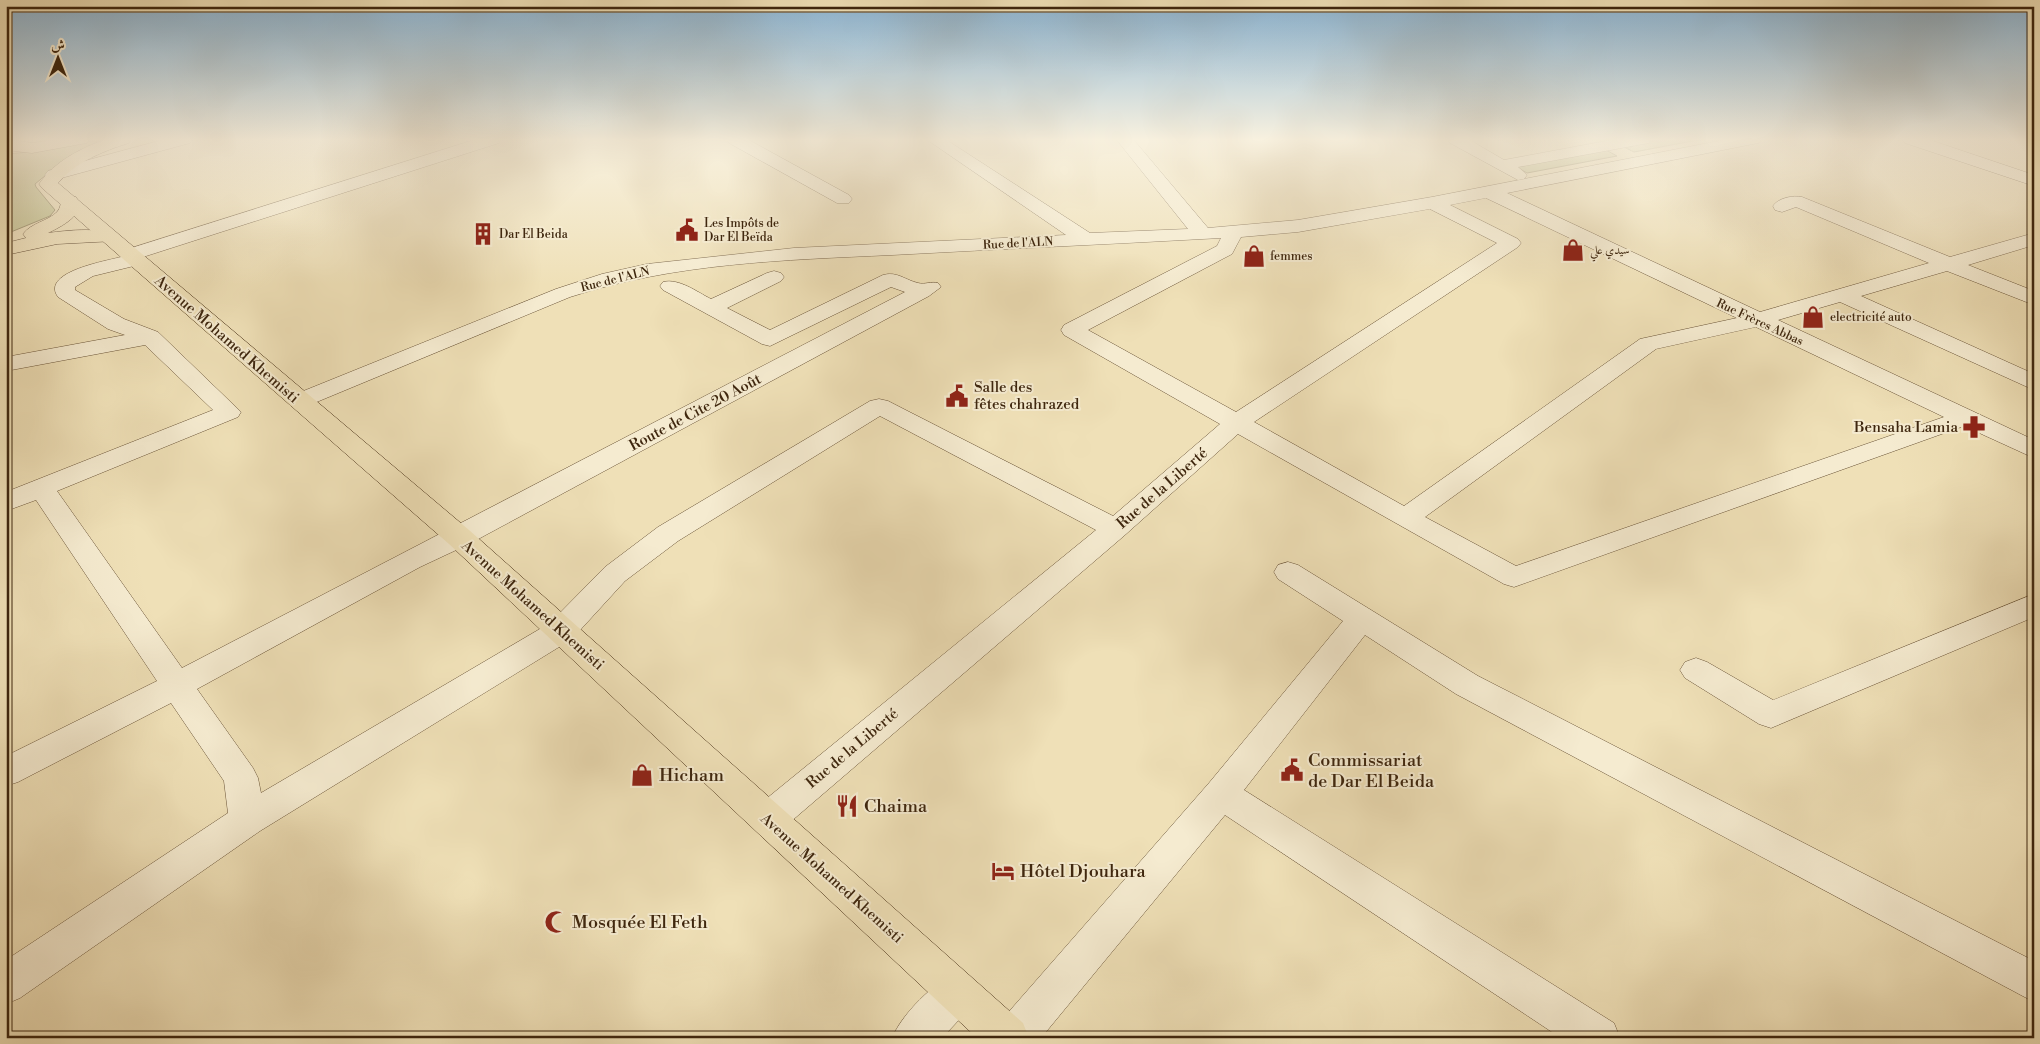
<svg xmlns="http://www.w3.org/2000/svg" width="2040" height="1044" viewBox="0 0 2040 1044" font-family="'Libre Bodoni',Amiri,serif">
<rect width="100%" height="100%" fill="#efe0b7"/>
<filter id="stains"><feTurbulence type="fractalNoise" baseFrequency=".004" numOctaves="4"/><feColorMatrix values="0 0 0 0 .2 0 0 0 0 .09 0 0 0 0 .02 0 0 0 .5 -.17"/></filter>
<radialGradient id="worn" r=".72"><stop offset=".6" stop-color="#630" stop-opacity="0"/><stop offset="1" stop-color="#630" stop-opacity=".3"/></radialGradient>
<path fill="#bfc18a" stroke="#7e744c" d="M 99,139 L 113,139 L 57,166 L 35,184 L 36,187 L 55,210 L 50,216 L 6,234 L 6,154 L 41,151 Z
M 1660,139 L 1703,139 L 1634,152 L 1622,146 Z
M 1604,149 L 1617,156 L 1527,173 L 1515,166 Z"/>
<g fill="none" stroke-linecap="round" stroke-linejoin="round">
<defs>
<path id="minor" d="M 166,139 L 192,139 L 190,143 L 54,180 L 48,179 L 45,175 L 48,171 Z
M 477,139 L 501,139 L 499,143 L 143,257 L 145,260 L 142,264 L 93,276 L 75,287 L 75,290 L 124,319 L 158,332 L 241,412 L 238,417 L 57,491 L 182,668 L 905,292 L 891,287 L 770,346 L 762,344 L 663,290 L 660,286 L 663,282 C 679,278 697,292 711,299 L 767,273 L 774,271 L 781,273 L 784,277 L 781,281 L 727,308 L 770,330 L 883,275 C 897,271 905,280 918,283 C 925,285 931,281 938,283 L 941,287 L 929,296 L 469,544 L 420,567 L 197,689 L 253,768 L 258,778 L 261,793 L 550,623 L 605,567 L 658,527 L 870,401 L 879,399 L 888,401 L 1113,516 L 1220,424 L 1064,335 L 1061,330 L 1064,325 L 1217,246 L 1221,238 C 1112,244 1002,249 892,255 C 784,260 674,263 570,297 L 307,406 L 299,408 L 291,406 L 287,401 L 291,396 L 556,289 L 602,274 L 647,264 L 794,248 L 1066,235 L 926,139 L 945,139 L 1090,233 L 1188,229 L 1116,139 L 1133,139 L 1208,228 L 1298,220 L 1432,197 L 1729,139 L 1761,139 L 1759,143 L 1753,144 L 1507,193 L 1760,312 L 1929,263 L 1796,207 L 1782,212 L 1775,210 L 1773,206 C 1778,198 1793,195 1802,197 L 1950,257 L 2034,233 L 2034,245 L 1968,265 L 2034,291 L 2034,305 L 1947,271 L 1861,296 L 2034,374 L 2034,390 L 1840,302 L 1778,320 L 2034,440 L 2034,458 L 1964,426 L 1514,587 L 1504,584 L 1238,434 L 1125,535 L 781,830 L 768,834 L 755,830 L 750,819 L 755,808 L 1096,530 L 880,416 L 678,541 L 625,581 L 572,639 L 260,831 L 20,998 L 6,1004 L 6,960 L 228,813 L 224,781 L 171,703 L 18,782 L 6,786 L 6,756 L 157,681 L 36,500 L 6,511 L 6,492 L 213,410 L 145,345 L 6,371 L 6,357 L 125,335 L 108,329 L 58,297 C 40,272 106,261 121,257 L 119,255 L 122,251 ZM 1486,198 L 1737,318 L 1640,339 L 1404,506 L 1254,422 L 1518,247 L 1521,243 L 1518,239 L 1450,205 ZM 1430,209 L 1497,243 L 1236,412 L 1088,330 L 1232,254 L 1241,237 L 1298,232 ZM 1756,327 L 1944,417 L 1516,566 L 1425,517 L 1656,349 Z
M 727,139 L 747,139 L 849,195 L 852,199 L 849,203 L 837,203 L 729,143 Z
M 1448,139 L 1468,139 L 1504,160 L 1617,139 L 1651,139 L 1649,143 L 1643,144 L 1518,167 L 1527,175 L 1524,179 L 1518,180 L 1450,143 Z
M 1903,139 L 1927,139 L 2034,175 L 2034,186 L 1905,143 Z
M 1288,562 L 1298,565 L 1478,676 L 2034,961 L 2034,1002 L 1456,694 L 1365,635 L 1244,790 L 1614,1023 L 1620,1038 L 1561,1038 L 1225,815 L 1041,1038 L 993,1038 L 999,1023 L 1209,783 L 1343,621 L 1278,579 L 1274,572 L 1278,565 Z
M 2034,594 L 2034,617 L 1771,728 L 1759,724 L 1685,678 L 1680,670 L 1685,662 L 1696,658 L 1707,662 L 1773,700 Z
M 958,972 L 972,978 L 978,992 L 972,1006 L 942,1038 L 892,1038 C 902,1014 934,982 958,972 Z"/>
<path id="major" d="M 6,139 L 32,143 L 60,139 L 89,139 L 87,143 L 81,144 L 32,153 L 6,150 Z
M 107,139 L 131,139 L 129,143 C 103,151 76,162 58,183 L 469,530 L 1023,1023 L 1029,1038 L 977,1038 L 449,544 L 42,188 L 39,184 C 55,161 81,148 107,139 Z"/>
<path id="highway" d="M 70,196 L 76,197 C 88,214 60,227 48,233 C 70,230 93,228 115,233 L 118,237 L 115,241 L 57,244 L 6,255 L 6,243 L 26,238 L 23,234 C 31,223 48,221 57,212 C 61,208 60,202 64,197 Z"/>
</defs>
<use href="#minor" stroke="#6a5438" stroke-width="1"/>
<use href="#major" stroke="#3e260e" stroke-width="1"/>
<use href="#highway" stroke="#3e260e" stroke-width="1"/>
<use href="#minor" fill="#f5ebd0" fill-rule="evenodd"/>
<use href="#major" fill="#efe0b7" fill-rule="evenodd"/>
<use href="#highway" fill="#efe0b7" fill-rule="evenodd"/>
</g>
<linearGradient id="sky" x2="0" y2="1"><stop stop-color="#8bb6d6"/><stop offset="0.49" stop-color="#f8f1df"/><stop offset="1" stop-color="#f8f1df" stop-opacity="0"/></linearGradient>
<rect width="2040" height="285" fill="url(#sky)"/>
<defs>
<symbol id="civic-bare" viewBox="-9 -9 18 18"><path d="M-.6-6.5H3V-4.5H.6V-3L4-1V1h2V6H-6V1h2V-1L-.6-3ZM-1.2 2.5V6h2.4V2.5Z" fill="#8f2418" stroke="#f5ebd0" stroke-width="2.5" paint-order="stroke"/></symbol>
<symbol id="building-bare" viewBox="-9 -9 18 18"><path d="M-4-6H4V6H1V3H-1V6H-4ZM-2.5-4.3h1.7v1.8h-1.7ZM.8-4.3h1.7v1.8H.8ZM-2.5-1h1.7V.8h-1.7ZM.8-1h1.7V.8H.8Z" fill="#8f2418" stroke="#f5ebd0" stroke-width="2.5" paint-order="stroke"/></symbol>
<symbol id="shop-bare" viewBox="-9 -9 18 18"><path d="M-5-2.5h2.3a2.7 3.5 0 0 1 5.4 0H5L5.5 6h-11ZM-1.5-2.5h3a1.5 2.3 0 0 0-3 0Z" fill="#8f2418" stroke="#f5ebd0" stroke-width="2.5" paint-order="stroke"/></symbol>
<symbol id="pharmacy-bare" viewBox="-9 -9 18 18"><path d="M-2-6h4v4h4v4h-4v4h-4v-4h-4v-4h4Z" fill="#8f2418" stroke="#f5ebd0" stroke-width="2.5" paint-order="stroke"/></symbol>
<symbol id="restaurant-bare" viewBox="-9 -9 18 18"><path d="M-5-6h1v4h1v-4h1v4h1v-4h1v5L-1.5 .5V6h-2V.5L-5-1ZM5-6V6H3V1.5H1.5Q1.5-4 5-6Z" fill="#8f2418" stroke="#f5ebd0" stroke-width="2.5" paint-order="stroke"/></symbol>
<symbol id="hotel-bare" viewBox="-9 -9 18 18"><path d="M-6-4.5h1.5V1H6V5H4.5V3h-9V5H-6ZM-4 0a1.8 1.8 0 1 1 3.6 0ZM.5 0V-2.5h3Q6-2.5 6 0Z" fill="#8f2418" stroke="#f5ebd0" stroke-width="2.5" paint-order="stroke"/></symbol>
<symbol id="mosque-bare" viewBox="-9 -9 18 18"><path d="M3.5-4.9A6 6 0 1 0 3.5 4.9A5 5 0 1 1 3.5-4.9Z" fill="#8f2418" stroke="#f5ebd0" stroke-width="2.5" paint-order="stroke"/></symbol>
</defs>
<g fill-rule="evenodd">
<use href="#civic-bare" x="671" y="214" width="32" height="32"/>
<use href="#building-bare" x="467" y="218" width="32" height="32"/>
<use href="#shop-bare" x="1557" y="234" width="32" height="32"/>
<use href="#shop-bare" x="1238" y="240" width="32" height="32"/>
<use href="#shop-bare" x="1797" y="301" width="32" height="32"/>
<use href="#civic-bare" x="941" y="380" width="32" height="32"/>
<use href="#pharmacy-bare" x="1958" y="411" width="32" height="32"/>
<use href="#civic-bare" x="1276" y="754" width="32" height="32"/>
<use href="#shop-bare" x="626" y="759" width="32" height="32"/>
<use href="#restaurant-bare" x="831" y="790" width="32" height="32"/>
<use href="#hotel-bare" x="987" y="855" width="32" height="32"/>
<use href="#mosque-bare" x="540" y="906" width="32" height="32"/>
</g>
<g text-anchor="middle" stroke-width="4" stroke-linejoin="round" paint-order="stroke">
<g font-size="12" fill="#3e260e" stroke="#f5ebd0" text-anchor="start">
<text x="704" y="227">Les Impôts de<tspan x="704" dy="14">Dar El Beïda</tspan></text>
<text x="499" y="238">Dar El Beida</text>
<text x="1590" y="254">سيدي علي</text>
<text x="1270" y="260">femmes</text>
<text x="1830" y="321">electricité auto</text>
</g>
<g font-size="12" fill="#3e260e" stroke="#f5ebd0">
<text transform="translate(1018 243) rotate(-3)" y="4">Rue de l'ALN</text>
<text transform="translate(615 279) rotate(-14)" y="4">Rue de l'ALN</text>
<text transform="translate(1760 322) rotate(25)" y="4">Rue Frères Abbas</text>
</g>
<g font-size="15" fill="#3e260e" stroke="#f5ebd0">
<text transform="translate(227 339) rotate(41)" y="5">Avenue Mohamed Khemisti</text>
<text transform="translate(695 412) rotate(-28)" y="5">Route de Cite 20 Août</text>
<text transform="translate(1162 488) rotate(-41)" y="5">Rue de la Liberté</text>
<text transform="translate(533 605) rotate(42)" y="5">Avenue Mohamed Khemisti</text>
<text transform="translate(852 748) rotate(-40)" y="5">Rue de la Liberté</text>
<text transform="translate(832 878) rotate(42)" y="5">Avenue Mohamed Khemisti</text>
</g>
<g font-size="15" fill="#3e260e" stroke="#f5ebd0" text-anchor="start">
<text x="974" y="392">Salle des<tspan x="974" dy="17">fêtes chahrazed</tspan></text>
<text x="1958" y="432" text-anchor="end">Bensaha Lamia</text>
</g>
<g font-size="18" fill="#3e260e" stroke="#f5ebd0" text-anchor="start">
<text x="1308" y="766">Commissariat<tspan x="1308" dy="21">de Dar El Beida</tspan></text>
<text x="659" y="781">Hicham</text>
<text x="864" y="812">Chaima</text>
<text x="1020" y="877">Hôtel Djouhara</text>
<text x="572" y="928">Mosquée El Feth</text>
</g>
</g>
<rect width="2040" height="1044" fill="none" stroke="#efe0b7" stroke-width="25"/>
<rect x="8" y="8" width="2025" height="1029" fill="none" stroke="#3e260e" stroke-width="2.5"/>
<rect x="12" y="12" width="2015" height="1019" fill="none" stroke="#3e260e"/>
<g transform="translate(58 58)" stroke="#f5ebd0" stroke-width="4" paint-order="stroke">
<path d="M0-4L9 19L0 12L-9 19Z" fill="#3e260e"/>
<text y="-8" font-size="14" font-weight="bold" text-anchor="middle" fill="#3e260e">ش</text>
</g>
<rect width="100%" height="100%" filter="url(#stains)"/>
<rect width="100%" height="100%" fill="url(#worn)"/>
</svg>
